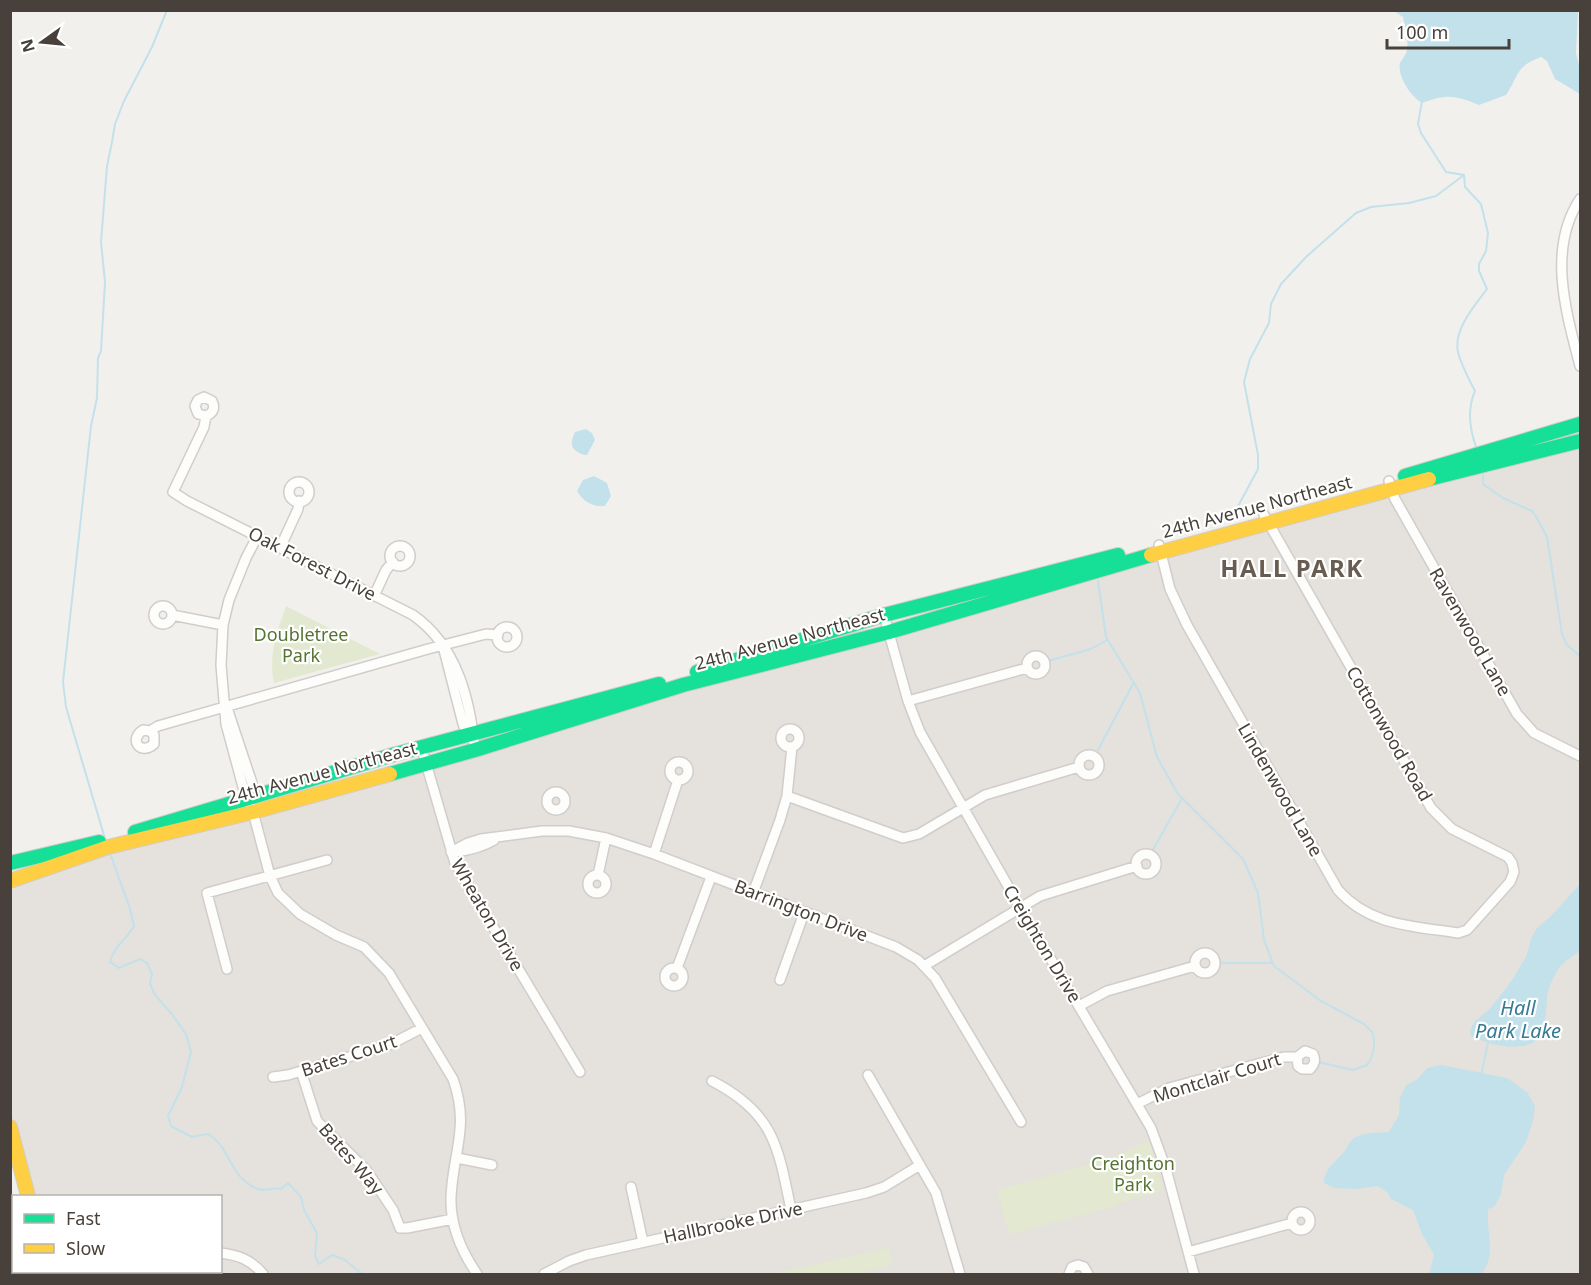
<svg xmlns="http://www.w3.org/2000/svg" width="1591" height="1285" viewBox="0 0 1591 1285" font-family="'Noto Sans',sans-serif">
<rect width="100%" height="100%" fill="#f2f0ed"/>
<path fill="#e5e1dc" d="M 1580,439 L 1580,1274 L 50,1274 L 50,1272 L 220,1272 L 220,1196 L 30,1196 L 11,1121 L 10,873 Z"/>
<path fill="#e3e9d0" d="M 286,606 L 380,654 L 274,683 C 268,655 277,632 286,606 Z
M 1149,1141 L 1163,1191 L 1116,1204 L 1117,1206 L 1009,1234 L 997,1190 L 1105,1160 Z
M 889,1248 L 892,1265 L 855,1274 L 772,1274 Z"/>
<path fill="#c2e1eb" d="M 1394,11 L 1578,11 L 1576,53 L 1580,69 L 1580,94 L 1555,79 L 1547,61 L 1541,57 C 1515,67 1520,74 1506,95 L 1479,105 C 1454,95 1447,94 1422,103 C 1411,97 1397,76 1400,63 C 1402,59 1406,55 1407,50 C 1409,40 1405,28 1403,17 Z
M 586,429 L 592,433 L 595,440 L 587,455 L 584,455 C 571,450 569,445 575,432 Z
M 594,476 L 607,483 L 611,496 L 605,506 C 593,507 583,502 577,491 L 583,480 Z
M 1580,884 L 1580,951 C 1572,957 1560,963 1556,973 C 1552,980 1547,991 1547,999 C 1546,1010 1546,1020 1542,1031 C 1534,1057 1488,1045 1471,1036 L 1470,1031 L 1474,1022 L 1490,1009 L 1512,980 L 1526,957 L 1532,936 L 1538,927 L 1551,916 Z
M 1441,1065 L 1507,1078 L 1527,1092 L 1535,1106 L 1533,1121 L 1526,1142 L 1504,1175 L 1501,1194 L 1494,1207 L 1488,1209 C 1486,1232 1497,1256 1481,1274 L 1429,1274 L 1434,1255 L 1422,1234 L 1413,1210 L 1391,1199 L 1387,1192 L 1378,1186 L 1356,1189 L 1334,1188 L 1324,1183 C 1324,1169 1336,1162 1344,1152 C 1348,1146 1350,1140 1356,1137 C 1367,1132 1377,1133 1389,1132 L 1399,1115 L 1400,1098 L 1406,1085 L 1418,1079 L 1427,1068 Z"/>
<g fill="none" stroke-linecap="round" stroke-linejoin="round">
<path stroke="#c2e1eb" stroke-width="2" d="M 1422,101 L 1418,124 L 1421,133 L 1446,172 L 1464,175 L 1465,187 L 1481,204 L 1488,233 L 1486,251 L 1479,264 L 1479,271 L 1487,289 C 1475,305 1453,330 1458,352 C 1461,365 1469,379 1475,391 C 1467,409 1470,430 1476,447
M 1483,474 L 1483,484 L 1503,498 L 1532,511 L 1537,518 L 1547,537 L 1562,634 L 1567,645 L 1580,656
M 1236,510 L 1258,469 L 1258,455 L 1244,382 L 1250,359 L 1269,323 L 1271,304 L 1281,284 L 1306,257 L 1356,213 L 1371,207 L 1409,203 L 1436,196 L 1464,175
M 1098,581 L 1106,637 L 1140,693 L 1157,757 L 1178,794 L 1243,859 L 1258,893 L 1264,940 L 1274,966 L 1321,1001 L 1364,1024 L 1372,1032 L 1374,1038 L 1374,1047 L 1371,1059 L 1367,1065 L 1353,1070 L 1318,1062
M 1044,662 L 1091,649 L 1107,640
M 1098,750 L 1134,682
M 106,842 L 66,707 L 63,682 L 91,426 L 97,398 L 98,358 L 101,351 L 105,282 L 101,242 L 107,166 L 112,142 L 115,124 L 124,101 L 152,47 L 167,10
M 110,853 L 130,909 L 134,926 C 126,940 114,946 110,962 L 119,968 L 140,959 L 147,963 L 152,974 L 150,984 L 155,995 L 171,1013 L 186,1034 L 191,1052 L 182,1087 L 168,1116 L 171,1126 L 192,1137 L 208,1134 C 231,1147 229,1178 258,1189 C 266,1192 273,1187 281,1189 L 288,1183 L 301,1197 L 304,1210 L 317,1233 L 315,1256 L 319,1264 L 332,1255 L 345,1260 L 362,1274
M 1150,855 L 1181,800
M 1215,963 L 1272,963
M 1481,1076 L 1488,1043"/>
<defs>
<path id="street" d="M 1580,199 C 1547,249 1566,312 1580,366
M 206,416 L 198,414 L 195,406 L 198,400 L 204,397 L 212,401 C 215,407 214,413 206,416 L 204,427 L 173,492 L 187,501 L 413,615 C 457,646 470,699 475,750
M 1389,481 L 1395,499 L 1517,714 L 1534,733 L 1580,756
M289 492a10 10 0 1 1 20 0a10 10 0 1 1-20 0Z
M 257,537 L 246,558 L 229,600 L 223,625 L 221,665 L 226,724 L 243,787 L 253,812 L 270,876 L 278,893 L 300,914 L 336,935 L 364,947 L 389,973 L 453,1079 C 470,1127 453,1151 451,1197 C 450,1225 462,1252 477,1274
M 1159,545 L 1170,589 L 1187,625 L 1338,890 C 1370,926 1413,926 1458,933 L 1467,930 L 1510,882 L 1514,872 L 1512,863 L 1508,857 L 1452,829 L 1431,808 L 1264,515
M390 556a10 10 0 1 1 20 0a10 10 0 1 1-20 0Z
M 280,548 L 298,509 L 299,501
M 374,596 L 386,570 L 393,562
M154 615a9 9 0 1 1 18 0a9 9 0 1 1-18 0Z
M 172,615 L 223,625
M 884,615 L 908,701 L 920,732 L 1020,907 L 1151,1128 L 1166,1169 L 1194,1274
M497 637a10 10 0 1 1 20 0a10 10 0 1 1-20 0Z
M 444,650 L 463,724 L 469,738
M1027 665a9 9 0 1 1 18 0a9 9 0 1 1-18 0Z
M 908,701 L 1027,668
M 228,711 L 252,783 L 253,798
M781 738a9 9 0 1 1 18 0a9 9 0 1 1-18 0Z
M 150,731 L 154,735 L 154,744 C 141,756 128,740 143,730 L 150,731 L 158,726 L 428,649 L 486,634 L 498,635
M 421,746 L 455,863 L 580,1072
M1079 765a10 10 0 1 1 20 0a10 10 0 1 1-20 0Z
M670 771a9 9 0 1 1 18 0a9 9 0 1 1-18 0Z
M547 801a9 9 0 1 1 18 0a9 9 0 1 1-18 0Z
M 787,796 L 903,838 L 919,834 L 985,795 L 1079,767
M 451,852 L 468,843 L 481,839 L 542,831 L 569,831 L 606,838 L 654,854 L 896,947 L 918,960 L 935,978 L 1021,1122
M 456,852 C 470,850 482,847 494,840
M 654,854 L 678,780
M1136 864a10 10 0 1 1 20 0a10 10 0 1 1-20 0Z
M588 884a9 9 0 1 1 18 0a9 9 0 1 1-18 0Z
M 598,875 L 606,838
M 753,893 L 780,820 L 787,796 L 792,747
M1195 963a10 10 0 1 1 20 0a10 10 0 1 1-20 0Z
M 924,966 L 1040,896 L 1137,866
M 677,968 L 711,877
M665 977a9 9 0 1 1 18 0a9 9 0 1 1-18 0Z
M 227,969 L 207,893 L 327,860
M 780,980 L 804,913
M 1079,1006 L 1107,991 L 1195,966
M 301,1071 L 317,1121 L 367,1171 L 393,1210 L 400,1228 L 407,1228 L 453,1219
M 868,1075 L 936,1193 L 960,1274
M 273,1077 L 288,1075 L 389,1045 L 422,1028
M 712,1081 C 774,1113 778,1146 791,1210
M 1137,1104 L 1169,1088 L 1284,1057 L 1297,1057 L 1305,1051 L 1313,1054 C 1316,1060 1315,1064 1310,1069 L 1302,1069 L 1298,1066 L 1297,1057
M 457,1158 L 492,1165
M 631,1187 L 643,1242
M1292 1221a9 9 0 1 1 18 0a9 9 0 1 1-18 0Z
M 1188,1252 L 1292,1223
M 220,1253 C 239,1255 251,1260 263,1274
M 173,1274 L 176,1272
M 544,1274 L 569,1261 L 586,1255 L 866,1193 L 884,1187 L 920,1165
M 1069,1274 L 1072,1267 L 1078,1265 L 1084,1267 L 1088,1274"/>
<path id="fast" d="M 1405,476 L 1580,424
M 1429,479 L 1580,441
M 697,672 L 884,615 L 1118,555
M 390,774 L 475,750 L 683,685 L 889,632 L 1151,555
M 135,832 L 396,754 L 659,684
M 10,863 L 99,842
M 47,1272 L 48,1274"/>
<path id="slow" d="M 1151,555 L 1429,479
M 10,881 L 108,847 L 253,812 L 390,774
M 10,1127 L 28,1196"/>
</defs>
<use href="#street" stroke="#d0cdcb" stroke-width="12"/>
<use href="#fast" stroke="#d2cdc6" stroke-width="16"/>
<use href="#slow" stroke="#d2cdc6" stroke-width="16"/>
<use href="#street" stroke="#fdfdfc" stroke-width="9"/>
<use href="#fast" stroke="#16e098" stroke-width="14"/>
<use href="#slow" stroke="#ffcf43" stroke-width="14"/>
</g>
<g text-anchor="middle" stroke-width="4.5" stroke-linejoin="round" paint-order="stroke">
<g font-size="18" fill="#48403a" stroke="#fff">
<text transform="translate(1257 507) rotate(-15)" y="6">24th Avenue Northeast</text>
<text transform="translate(312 564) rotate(27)" y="6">Oak Forest Drive</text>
<text transform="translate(1470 632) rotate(60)" y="6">Ravenwood Lane</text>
<text transform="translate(790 639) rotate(-15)" y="6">24th Avenue Northeast</text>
<text transform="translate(1389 734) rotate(60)" y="6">Cottonwood Road</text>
<text transform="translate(322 773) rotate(-15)" y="6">24th Avenue Northeast</text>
<text transform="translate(1280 790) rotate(60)" y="6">Lindenwood Lane</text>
<text transform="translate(801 911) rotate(21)" y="6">Barrington Drive</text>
<text transform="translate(487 915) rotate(60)" y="6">Wheaton Drive</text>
<text transform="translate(1042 944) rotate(59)" y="6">Creighton Drive</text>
<text transform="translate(349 1056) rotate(-18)" y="6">Bates Court</text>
<text transform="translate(1217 1078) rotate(-17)" y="6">Montclair Court</text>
<text transform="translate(351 1159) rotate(49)" y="6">Bates Way</text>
<text transform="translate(733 1223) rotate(-12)" y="6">Hallbrooke Drive</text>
</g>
<g font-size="18" fill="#557432" stroke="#fff">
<text x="301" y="641">Doubletree<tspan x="301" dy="21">Park</tspan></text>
<text x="1133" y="1170">Creighton<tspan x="1133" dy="21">Park</tspan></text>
</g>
<g font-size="20" font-style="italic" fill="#367a93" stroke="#fff">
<text x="1518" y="1015">Hall<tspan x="1518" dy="23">Park Lake</tspan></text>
</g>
<g font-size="24" font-weight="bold" letter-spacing="1.5" fill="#695c52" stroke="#fff">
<text x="1292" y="577">HALL PARK</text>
</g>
</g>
<rect width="1591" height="1285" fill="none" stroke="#48403a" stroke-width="24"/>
<rect x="12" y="1195" width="210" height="78" fill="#ffffff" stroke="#b6b3b0" stroke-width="1.5"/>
<rect x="24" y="1214" width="30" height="9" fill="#16e098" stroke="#b6b3b0" stroke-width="1.5"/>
<text x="66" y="1225" font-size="18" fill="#48403a">Fast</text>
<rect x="24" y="1244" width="30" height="9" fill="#ffcf43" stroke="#b6b3b0" stroke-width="1.5"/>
<text x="66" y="1255" font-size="18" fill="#48403a">Slow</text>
<g transform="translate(42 42) rotate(255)" stroke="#ffffff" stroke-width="4.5" paint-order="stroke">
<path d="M0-4.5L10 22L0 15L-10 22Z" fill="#48403a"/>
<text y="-9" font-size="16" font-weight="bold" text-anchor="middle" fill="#48403a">N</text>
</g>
<path d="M1387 39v9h122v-9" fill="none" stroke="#48403a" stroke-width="3"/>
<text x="1396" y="39" font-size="18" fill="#48403a" stroke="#ffffff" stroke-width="4.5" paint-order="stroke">100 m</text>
</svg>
